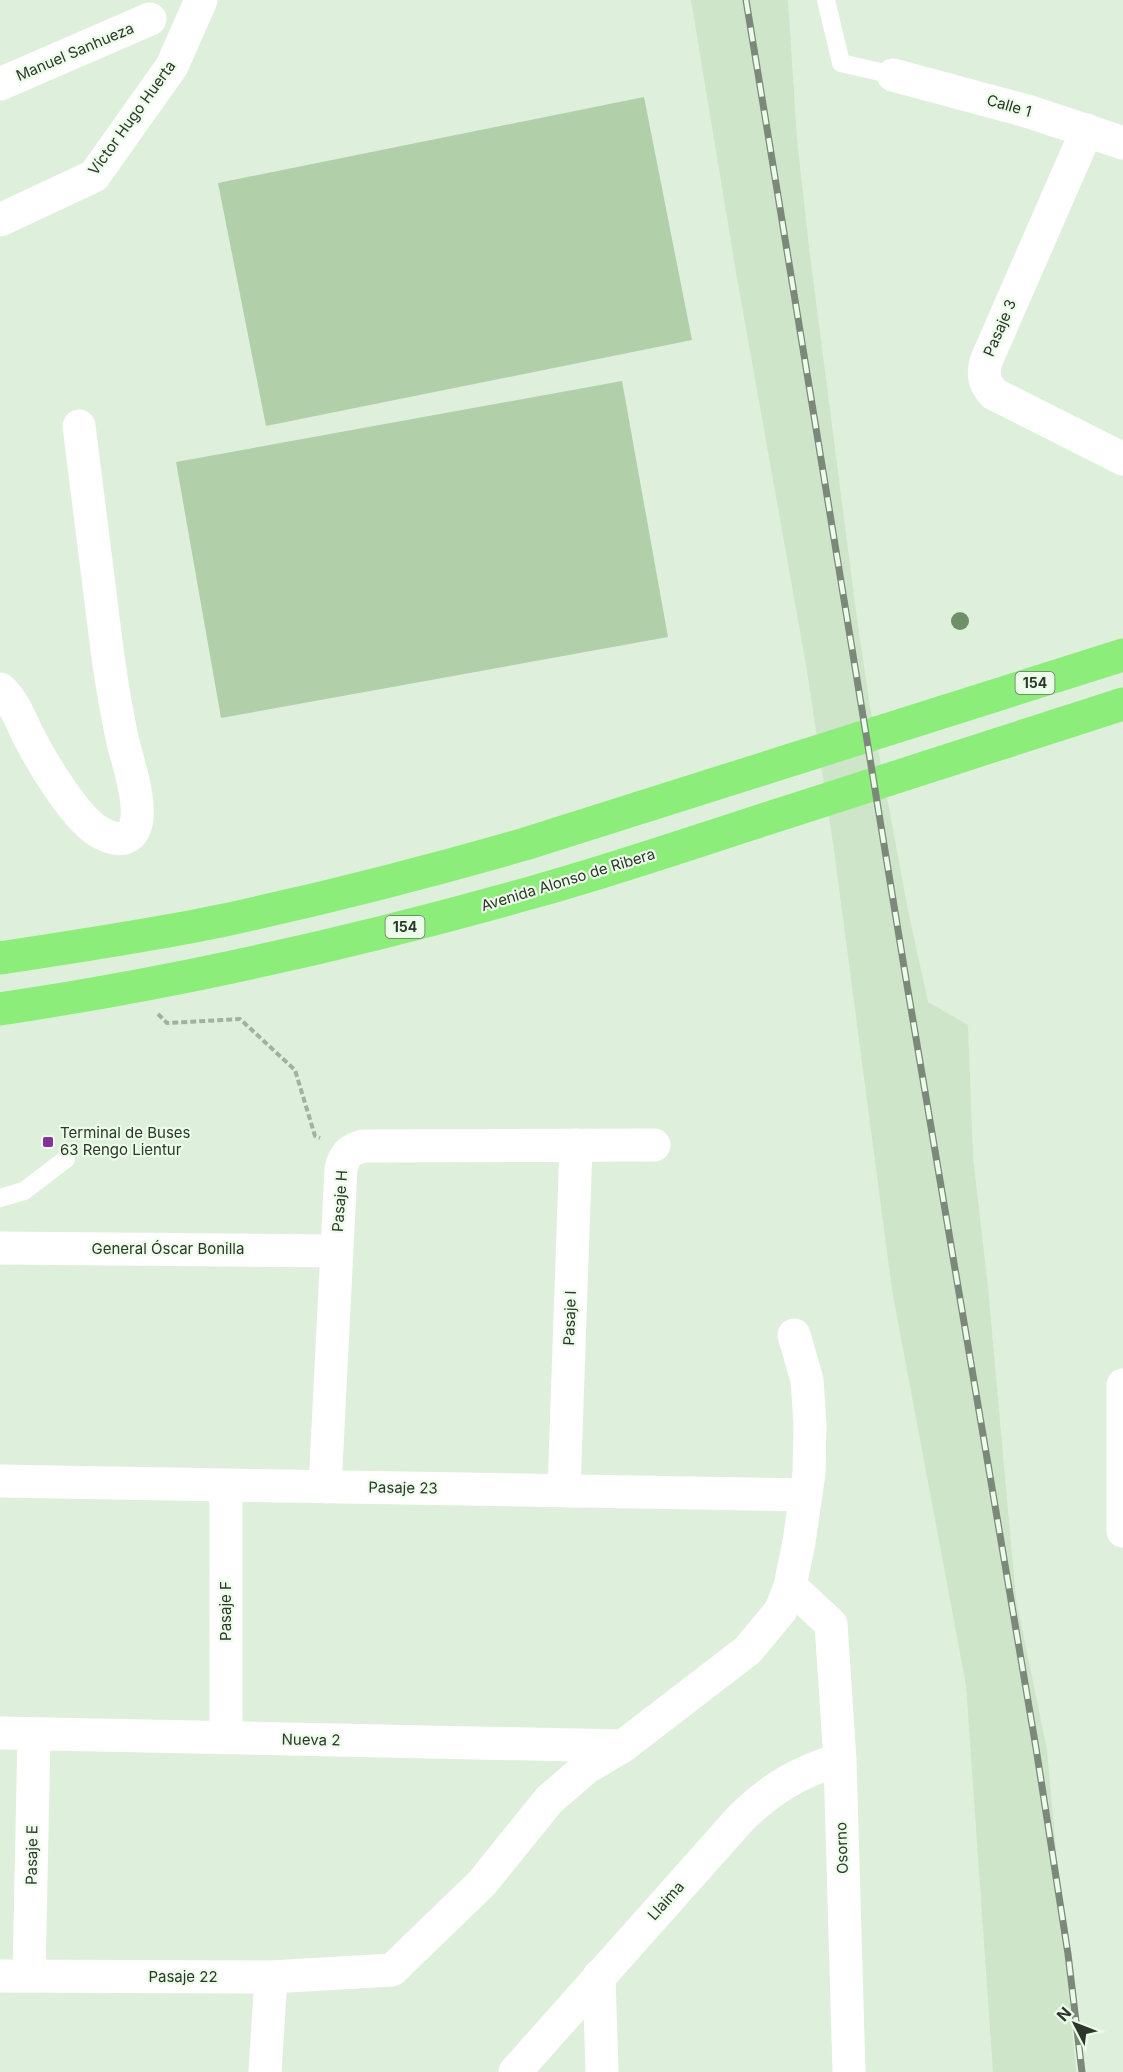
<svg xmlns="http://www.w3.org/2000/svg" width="1123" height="2072" viewBox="0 0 1123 2072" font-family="Inter,sans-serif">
<rect width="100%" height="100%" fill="#def0db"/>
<path fill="#cee5ca" d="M 691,0 L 788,0 L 797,139 L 810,255 L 857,619 L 870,706 L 908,910 L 928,1002 L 968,1025 L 973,1157 L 988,1287 L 1016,1599 L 1047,1750 L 1076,2072 L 993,2072 L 966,1685 L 892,1290 L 834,850 L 806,665 L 737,278 Z"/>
<path fill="#b1d0aa" d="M 644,97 L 692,340 L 266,426 L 218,183 Z
M 622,381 L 668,637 L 221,718 L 176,462 Z"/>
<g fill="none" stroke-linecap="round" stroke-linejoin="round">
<path stroke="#a3b1a0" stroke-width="4" stroke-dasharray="6 3" stroke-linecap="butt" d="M 158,1014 L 167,1023 L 240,1019 L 295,1070 L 315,1136 L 320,1138"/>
<path stroke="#fff" stroke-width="18" d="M 826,0 L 841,63 L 893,75
M 0,1198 L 24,1191 L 66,1159"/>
<path stroke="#fff" stroke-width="33" d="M 893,75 L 1027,111 L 1123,143
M 0,84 L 150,19
M 1087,130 L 987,359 C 982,373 984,384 994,394 L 1123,459
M 0,220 L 94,176 L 172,66 L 201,0
M 0,689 C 15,702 21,722 30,739 C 43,764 77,821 101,833 C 114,840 129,843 135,827 C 143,806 128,763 123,742 C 112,693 106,643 100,593 C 93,537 86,481 79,426
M 0,1248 L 337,1251
M 0,1481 L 805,1495
M 325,1487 L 341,1169 C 344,1155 350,1149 364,1146 L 654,1145
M 564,1491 L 576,1145
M 790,1586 L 831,1624 L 840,1760 L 849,2072
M 0,1733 L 623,1746
M 226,1738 L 226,1485
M 0,1976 L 271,1977 L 392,1970 L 482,1883 L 549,1800 L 586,1768 L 623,1746 L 748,1650 L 781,1610 L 790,1586 L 799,1542 L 809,1473 L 810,1424 L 807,1380 L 794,1335
M 29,1976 L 34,1734
M 599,1976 L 602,2072
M 265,2072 L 271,1977
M 515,2072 L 740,1819 C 769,1790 799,1771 840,1760"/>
<path stroke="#fff" stroke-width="33" d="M 1123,1385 L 1123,1531"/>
<path stroke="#8ced7a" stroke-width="33" d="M 0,958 C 73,947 147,936 220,921 C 322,899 424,873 525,844 L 1123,655
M 0,1009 C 181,982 361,941 537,891 C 616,869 694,842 772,817 C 889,779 1006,742 1123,704"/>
<defs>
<path id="rail" d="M 746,0 L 906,979 L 1036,1748 L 1068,1954 L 1082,2072"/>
</defs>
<use href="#rail" stroke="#7c887a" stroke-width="7"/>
<use href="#rail" stroke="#ebfde8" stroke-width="4.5" stroke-dasharray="14" stroke-linecap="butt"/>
</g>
<circle fill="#6e8f68" cx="960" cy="621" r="9"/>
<rect fill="#86319f" stroke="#ebfde8" stroke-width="2" x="42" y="1136" width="12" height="12" rx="3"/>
<g text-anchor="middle" stroke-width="4.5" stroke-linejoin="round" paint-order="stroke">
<g fill="#ebfde8" stroke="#677165" stroke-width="1.5">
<rect x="1015.5" y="672" width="39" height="22" rx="4.5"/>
<rect x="385.5" y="916" width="39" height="22" rx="4.5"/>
</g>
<g font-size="14" font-weight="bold" fill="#2e352d">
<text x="1035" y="688">154</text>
<text x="405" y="932">154</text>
</g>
<g font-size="15" fill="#2e352d" stroke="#ebfde8">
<text transform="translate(75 52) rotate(-23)" y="5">Manuel Sanhueza</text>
<text transform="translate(1009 106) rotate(16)" y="5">Calle 1</text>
<text transform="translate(132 118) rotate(-54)" y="5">Víctor Hugo Huerta</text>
<text transform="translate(1000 328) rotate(-67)" y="5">Pasaje 3</text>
<text transform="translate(568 880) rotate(-17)" y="5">Avenida Alonso de Ribera</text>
<text transform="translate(340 1201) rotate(-86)" y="5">Pasaje H</text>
<text x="168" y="1254">General Óscar Bonilla</text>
<text transform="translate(570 1318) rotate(-88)" y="5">Pasaje I</text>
<text transform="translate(403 1488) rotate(1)" y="5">Pasaje 23</text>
<text transform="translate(226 1611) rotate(-90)" y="5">Pasaje F</text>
<text transform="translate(311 1740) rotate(1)" y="5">Nueva 2</text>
<text transform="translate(842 1848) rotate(-92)" y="5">Osorno</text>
<text transform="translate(32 1855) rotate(-89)" y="5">Pasaje E</text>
<text transform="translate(666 1901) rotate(-48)" y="5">Llaima</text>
<text x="183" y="1982">Pasaje 22</text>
</g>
<g font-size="15" fill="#2e352d" stroke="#ebfde8" text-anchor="start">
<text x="60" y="1138">Terminal de Buses<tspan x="60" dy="17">63 Rengo Lientur</tspan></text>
</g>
</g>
<g transform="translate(1075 2024) rotate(312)" stroke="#ebfde8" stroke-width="4.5" paint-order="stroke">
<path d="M0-4.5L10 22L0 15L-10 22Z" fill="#2e352d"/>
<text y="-9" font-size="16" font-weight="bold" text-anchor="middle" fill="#2e352d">N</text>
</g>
</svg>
